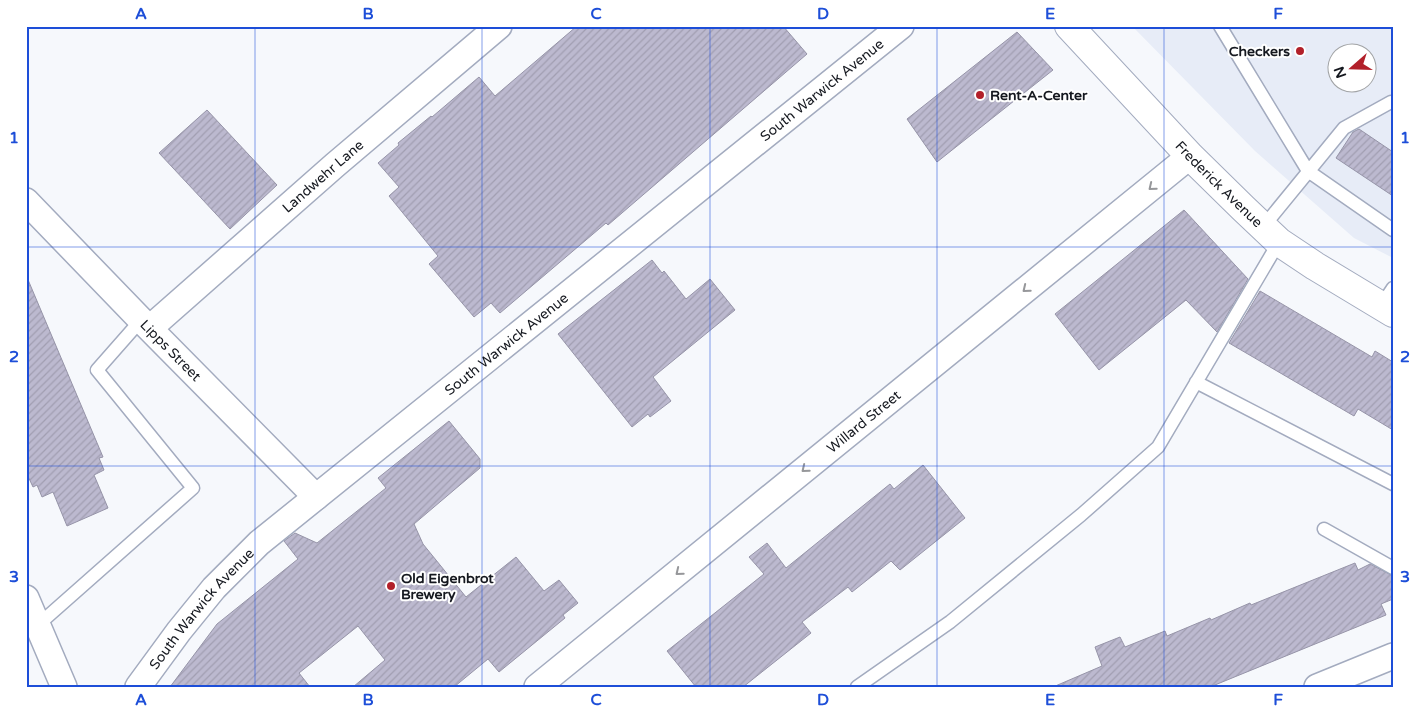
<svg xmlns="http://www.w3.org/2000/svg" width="1419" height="713" viewBox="0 0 1419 713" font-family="'Varela Round',sans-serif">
<defs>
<pattern id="building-hatch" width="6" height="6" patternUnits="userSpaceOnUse" patternTransform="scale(1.25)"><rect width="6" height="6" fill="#bcb9cf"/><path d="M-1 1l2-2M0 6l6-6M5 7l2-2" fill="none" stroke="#a19eb1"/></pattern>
</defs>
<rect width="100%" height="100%" fill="#f6f8fc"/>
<path fill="#e7ecf7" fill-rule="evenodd" d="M 1132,26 L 1393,26 L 1393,258 L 1354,238 L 1255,151 ZM 1336,52 L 1366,52 L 1366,82 L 1336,82 Z"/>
<path fill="url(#building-hatch)" stroke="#9694a8" d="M 577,26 L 783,26 L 807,54 L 608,225 L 606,223 L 500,313 L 491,303 L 474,317 L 429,264 L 438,256 L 389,196 L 399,187 L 378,163 L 399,145 L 398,143 L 431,116 L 432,117 L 479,77 L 495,96 Z
M 1017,32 L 1053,70 L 937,162 L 907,119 Z
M 207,110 L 277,185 L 230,229 L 159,153 Z
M 1359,129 L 1393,152 L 1393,196 L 1336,158 L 1353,132 Z
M 1184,210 L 1248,279 L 1217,332 L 1186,300 L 1099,370 L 1055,314 Z
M 652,260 L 662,273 L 664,271 L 686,299 L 710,279 L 735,310 L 653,377 L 671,401 L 650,417 L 648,414 L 632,427 L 558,334 Z
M 26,275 L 103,457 L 99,458 L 104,470 L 94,475 L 108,508 L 67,526 L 53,492 L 42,497 L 37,485 L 33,487 L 26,472 Z
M 1260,291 L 1372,357 L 1375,351 L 1393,362 L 1393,430 L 1358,409 L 1354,416 L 1229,343 Z
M 449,421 L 480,459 L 480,468 L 414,524 L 423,544 L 466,597 L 516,557 L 544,591 L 559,580 L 578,603 L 563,615 L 565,618 L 499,672 L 488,659 L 454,687 L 353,687 L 385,660 L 358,626 L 299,673 L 310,687 L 170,687 L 217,624 L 298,559 L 284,541 L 295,533 L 317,543 L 386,488 L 378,478 Z
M 923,465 L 965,518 L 900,570 L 891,561 L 852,592 L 848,587 L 802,622 L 811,633 L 743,687 L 696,687 L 667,651 L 764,574 L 749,557 L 767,543 L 786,568 L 890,484 L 894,489 Z
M 1355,563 L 1358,570 L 1370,564 L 1393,576 L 1393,599 L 1381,604 L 1386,615 L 1210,687 L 1053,687 L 1102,666 L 1095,647 L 1120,637 L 1125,647 L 1165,631 L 1167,636 L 1210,618 L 1211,620 L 1250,603 L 1251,605 Z"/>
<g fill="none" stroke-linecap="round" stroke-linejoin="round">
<defs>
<path id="lane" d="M 1220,26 L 1308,171 L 1393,230
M 1263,227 L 1344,128 L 1391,102 L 1393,103
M 1381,306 L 1393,288
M 1196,382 L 1393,484
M 1324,529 L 1393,568
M 38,625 L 193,488 L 97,370 L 141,320
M 857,687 L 950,622 L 1081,515 L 1158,447 L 1279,242"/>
<g id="street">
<path id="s1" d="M 26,201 L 141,320 L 316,497"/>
<path id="s2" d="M 150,328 L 335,165 L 499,26"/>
<path d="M 26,598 L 64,687"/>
<path id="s3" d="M 138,687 L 179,631 L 214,588 L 259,543 L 901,26"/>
<path id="s4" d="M 537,687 L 1190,156"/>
<path d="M 1317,687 L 1393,656"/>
</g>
<g id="primary">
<path id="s5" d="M 1069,26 L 1190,156 L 1243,208 L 1279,242 L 1315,266 L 1393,313"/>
</g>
</defs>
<use href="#lane" stroke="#a3abbf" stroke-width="15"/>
<use href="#street" stroke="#a3abbf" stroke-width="28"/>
<use href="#primary" stroke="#a3abbf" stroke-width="30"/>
<use href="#lane" stroke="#fff" stroke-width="12"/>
<use href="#street" stroke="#fff" stroke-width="25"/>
<use href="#primary" stroke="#fff" stroke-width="28"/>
</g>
<defs><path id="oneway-chevron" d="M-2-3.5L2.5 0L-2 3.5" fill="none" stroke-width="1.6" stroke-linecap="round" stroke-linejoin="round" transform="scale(1.25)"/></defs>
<g stroke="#96979a">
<use href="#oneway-chevron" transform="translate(1152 187) rotate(141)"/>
<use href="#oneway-chevron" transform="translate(1026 289) rotate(141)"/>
<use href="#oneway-chevron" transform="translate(805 469) rotate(141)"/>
<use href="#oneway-chevron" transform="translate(679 572) rotate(141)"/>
</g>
<path fill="none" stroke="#1d4ed8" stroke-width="1" stroke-opacity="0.55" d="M 255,26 L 255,687M 482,26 L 482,687M 710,26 L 710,687M 937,26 L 937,687M 1164,26 L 1164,687M 26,247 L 1393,247M 26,466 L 1393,466"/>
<g fill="#b2202a" stroke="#fff" stroke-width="2">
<circle cx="1300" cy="51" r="5"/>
<circle cx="980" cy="95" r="5"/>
<circle cx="391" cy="586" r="5"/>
</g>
<g text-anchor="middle" stroke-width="4" stroke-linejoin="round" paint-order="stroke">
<g font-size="14" font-weight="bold" fill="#15181f" stroke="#fff" text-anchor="start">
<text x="1290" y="56" text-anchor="end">Checkers</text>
<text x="990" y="100">Rent-A-Center</text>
<text x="401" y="583">Old Eigenbrot<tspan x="401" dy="16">Brewery</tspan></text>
</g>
<g font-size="14" fill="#15181f" stroke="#fff">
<text dy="5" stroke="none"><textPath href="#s3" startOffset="911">South Warwick Avenue</textPath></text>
<text dy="5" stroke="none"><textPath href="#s2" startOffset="230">Landwehr Lane</textPath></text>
<text dy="5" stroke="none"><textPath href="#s5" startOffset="218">Frederick Avenue</textPath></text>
<text dy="5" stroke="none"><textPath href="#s3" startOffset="506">South Warwick Avenue</textPath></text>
<text dy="5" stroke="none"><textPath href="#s1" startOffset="208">Lipps Street</textPath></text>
<text dy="5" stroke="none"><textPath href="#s4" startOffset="421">Willard Street</textPath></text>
<text dy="5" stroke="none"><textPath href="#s3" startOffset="101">South Warwick Avenue</textPath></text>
</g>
</g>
<rect width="1419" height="713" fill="none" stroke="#ffffff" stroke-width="55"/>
<g transform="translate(1352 68) rotate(250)"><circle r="24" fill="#ffffff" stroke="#a1a3a5"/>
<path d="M0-4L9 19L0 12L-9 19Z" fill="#b2202a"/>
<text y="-8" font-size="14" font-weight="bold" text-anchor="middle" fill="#15181f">N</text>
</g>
<rect x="28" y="28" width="1364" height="658" fill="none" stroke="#1d4ed8" stroke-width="2"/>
<g font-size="16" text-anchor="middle" font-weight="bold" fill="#1d4ed8">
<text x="141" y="19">A</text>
<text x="368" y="19">B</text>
<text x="596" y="19">C</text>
<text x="823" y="19">D</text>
<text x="1050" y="19">E</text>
<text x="1278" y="19">F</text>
<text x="14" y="143">1</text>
<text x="1405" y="143">1</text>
<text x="14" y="362">2</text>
<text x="1405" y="362">2</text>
<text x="14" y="582">3</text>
<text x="1405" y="582">3</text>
<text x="141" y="705">A</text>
<text x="368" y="705">B</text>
<text x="596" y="705">C</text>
<text x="823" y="705">D</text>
<text x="1050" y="705">E</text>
<text x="1278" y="705">F</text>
</g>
</svg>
